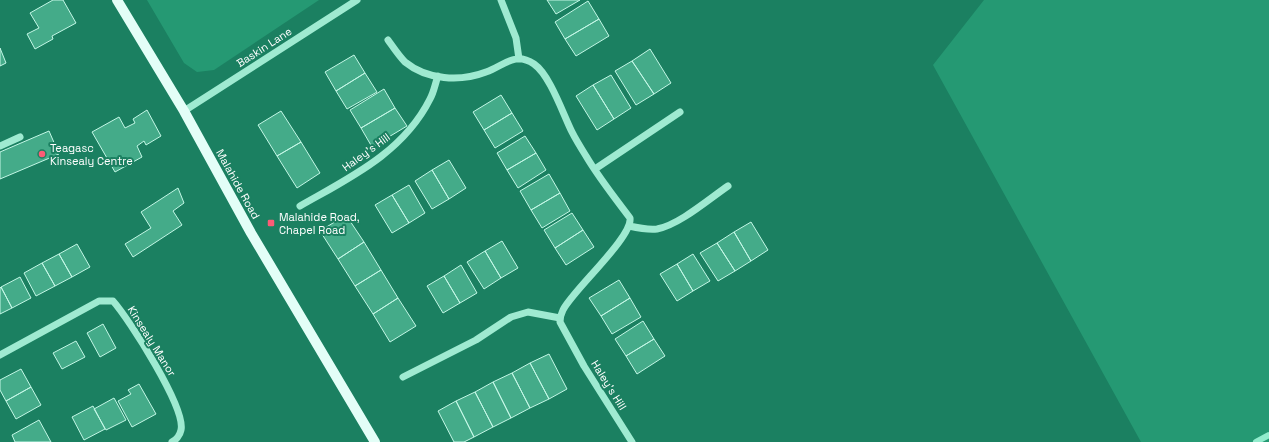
<svg xmlns="http://www.w3.org/2000/svg" width="1269" height="442" viewBox="0 0 1269 442" font-family="'Space Grotesk',sans-serif">
<rect width="100%" height="100%" fill="#1b8061"/>
<path fill="#259973" d="M 147,0 L 319,0 L 214,70 L 197,72 L 184,63 Z
M 984,0 L 1269,0 L 1269,442 L 1141,442 L 933,65 Z"/>
<g fill="none" stroke-linecap="round" stroke-linejoin="round">
<path stroke="#92eccd" stroke-width="6" d="M 1256,442 L 1269,435"/>
</g>
<path fill="#44ab89" stroke="#c3f7e6" d="M 53,0 L 63,0 L 76,23 L 52,36 L 53,39 L 35,49 L 27,34 L 39,28 L 30,13 Z
M 547,0 L 580,0 L 556,14 Z
M 588,1 L 599,19 L 565,39 L 555,22 Z
M 599,19 L 609,36 L 576,56 L 565,39 Z
M 0,48 L 6,63 L 0,66 Z
M 650,49 L 671,83 L 654,94 L 632,61 Z
M 354,55 L 365,73 L 336,91 L 325,72 Z
M 632,61 L 654,94 L 636,105 L 615,71 Z
M 365,73 L 377,92 L 347,109 L 336,91 Z
M 611,75 L 631,108 L 614,119 L 593,85 Z
M 593,85 L 614,119 L 597,130 L 576,96 Z
M 384,89 L 395,108 L 361,128 L 350,110 Z
M 501,95 L 512,113 L 484,130 L 473,112 Z
M 395,108 L 407,126 L 372,147 L 361,128 Z
M 147,110 L 161,136 L 146,145 L 144,141 L 137,146 L 142,157 L 115,172 L 92,132 L 119,117 L 125,128 L 135,123 L 133,119 Z
M 281,111 L 301,142 L 277,156 L 258,125 Z
M 512,113 L 523,131 L 495,148 L 484,130 Z
M 49,131 L 59,154 L 0,179 L 0,152 Z
M 525,136 L 536,153 L 507,170 L 497,153 Z
M 301,142 L 320,173 L 297,188 L 277,156 Z
M 536,153 L 546,170 L 518,188 L 507,170 Z
M 449,160 L 466,188 L 449,199 L 432,170 Z
M 432,170 L 449,199 L 432,209 L 415,181 Z
M 549,174 L 560,193 L 531,210 L 520,191 Z
M 409,185 L 425,213 L 409,223 L 392,195 Z
M 178,188 L 184,203 L 173,211 L 182,225 L 133,257 L 125,244 L 151,228 L 141,212 Z
M 560,193 L 570,211 L 542,228 L 531,210 Z
M 392,195 L 409,223 L 392,233 L 375,205 Z
M 572,213 L 583,230 L 555,248 L 544,230 Z
M 346,215 L 364,242 L 338,259 L 320,231 Z
M 751,222 L 768,250 L 751,261 L 734,232 Z
M 583,230 L 594,247 L 566,265 L 555,248 Z
M 734,232 L 751,261 L 735,271 L 717,243 Z
M 502,241 L 518,268 L 501,278 L 485,251 Z
M 364,242 L 381,270 L 355,286 L 338,259 Z
M 717,243 L 735,271 L 718,281 L 700,253 Z
M 77,244 L 90,267 L 72,277 L 59,254 Z
M 485,251 L 501,278 L 484,289 L 467,262 Z
M 59,254 L 72,277 L 55,286 L 42,263 Z
M 693,254 L 710,281 L 693,291 L 677,264 Z
M 42,263 L 55,286 L 36,296 L 24,273 Z
M 677,264 L 693,291 L 677,301 L 660,274 Z
M 461,265 L 477,293 L 460,303 L 444,276 Z
M 381,270 L 398,298 L 373,314 L 355,286 Z
M 444,276 L 460,303 L 443,313 L 427,286 Z
M 20,277 L 31,298 L 12,308 L 1,287 Z
M 619,280 L 630,298 L 601,316 L 589,298 Z
M 1,287 L 12,308 L 0,314 L 0,288 Z
M 398,298 L 416,326 L 390,342 L 373,314 Z
M 630,298 L 641,317 L 612,334 L 601,316 Z
M 643,321 L 654,339 L 626,356 L 615,339 Z
M 103,324 L 116,348 L 100,357 L 87,333 Z
M 654,339 L 665,356 L 637,374 L 626,356 Z
M 76,341 L 85,357 L 62,369 L 53,353 Z
M 549,354 L 567,389 L 549,399 L 530,363 Z
M 530,363 L 549,399 L 530,408 L 512,373 Z
M 21,369 L 31,387 L 6,401 L 0,390 L 0,380 Z
M 512,373 L 530,408 L 511,418 L 493,382 Z
M 493,382 L 511,418 L 493,427 L 475,392 Z
M 139,384 L 156,414 L 132,427 L 118,401 L 131,394 L 128,390 Z
M 31,387 L 41,405 L 16,419 L 6,401 Z
M 475,392 L 493,427 L 474,437 L 456,401 Z
M 114,398 L 126,420 L 106,430 L 94,409 Z
M 456,401 L 474,437 L 464,442 L 454,442 L 438,411 Z
M 93,406 L 105,429 L 84,440 L 72,417 Z
M 39,420 L 51,442 L 15,442 L 12,435 Z"/>
<g fill="none" stroke-linecap="round" stroke-linejoin="round">
<path stroke="#9fead1" stroke-width="7" d="M 501,0 L 516,38 L 519,59
M 388,40 C 393,47 399,56 405,62 C 427,80 460,82 486,72 C 504,66 514,51 534,64 C 550,75 563,114 572,132 C 576,140 581,148 586,156 C 599,178 615,198 630,218 C 633,237 573,290 563,310 C 561,314 560,319 560,322 L 584,366 L 632,442
M 184,111 L 357,0
M 0,146 L 20,137
M 595,169 L 680,112
M 300,206 C 349,178 403,153 430,99 C 434,92 435,84 438,76
M 629,226 C 638,228 647,230 657,229 C 679,225 709,199 728,186
M 0,355 L 99,301 L 113,301 C 129,319 186,408 181,430 C 180,435 176,440 172,442
M 403,377 L 476,340 L 511,317 L 528,312 L 560,318"/>
<path stroke="#e3fef7" stroke-width="10" d="M 117,0 L 184,111 L 251,233 L 375,442"/>
</g>
<g fill="#fb5c76" stroke="#1b8061" stroke-width="1.5">
<circle cx="42" cy="154" r="4"/>
<rect x="267" y="219" width="8" height="8" rx="2"/>
</g>
<g text-anchor="middle" stroke-width="4" stroke-linejoin="round" paint-order="stroke">
<g font-size="11" fill="#fff" stroke="#1b8061">
<text transform="translate(264 47) rotate(-33)" y="4">Baskin Lane</text>
<text transform="translate(366 152) rotate(-36)" y="4">Haley's Hill</text>
<text transform="translate(238 184) rotate(61)" y="4">Malahide Road</text>
<text transform="translate(152 341) rotate(58)" y="4">Kinsealy Manor</text>
<text transform="translate(609 385) rotate(58)" y="4">Haley's Hill</text>
</g>
<g font-size="11" fill="#fff" stroke="#1b8061" text-anchor="start">
<text x="50" y="152">Teagasc<tspan x="50" dy="13">Kinsealy Centre</tspan></text>
<text x="279" y="221">Malahide Road,<tspan x="279" dy="13">Chapel Road</tspan></text>
</g>
</g>
</svg>
